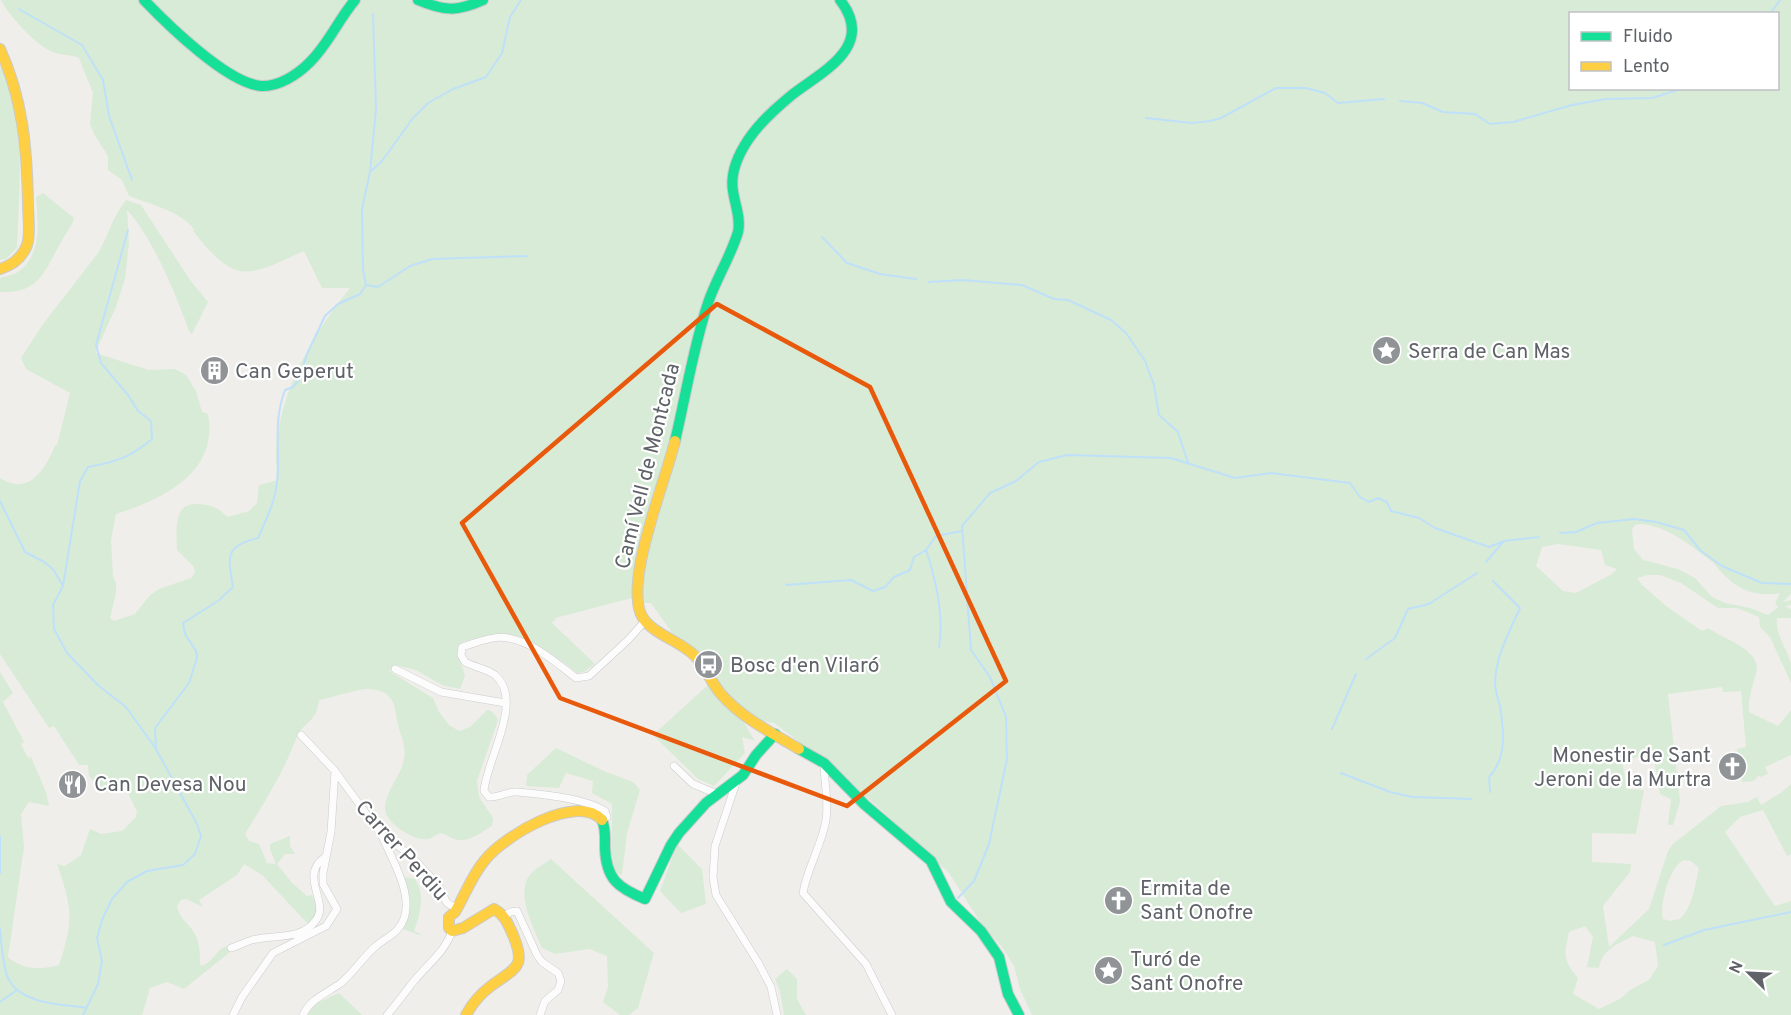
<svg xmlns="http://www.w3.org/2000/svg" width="1791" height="1015" viewBox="0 0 1791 1015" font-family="Overpass,sans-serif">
<rect width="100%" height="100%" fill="#efeeea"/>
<path fill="#d8ebd6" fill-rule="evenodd" d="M 1,0 L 1791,0 L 1791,594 L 1783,602 L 1791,600 L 1791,605 L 1785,606 L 1791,609 L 1791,618 L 1777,618 C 1775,636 1787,647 1791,664 C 1791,670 1791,677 1791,683 L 1770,637 L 1760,627 L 1759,617 L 1737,608 L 1718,608 L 1681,583 L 1660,575 L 1648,575 L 1637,578 L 1642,585 L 1666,606 L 1702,631 L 1708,628 C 1724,640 1763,649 1756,674 C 1752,688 1748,698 1749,712 L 1778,726 L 1791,710 L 1791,755 L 1765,767 L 1768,774 L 1760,777 L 1759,775 L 1754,781 L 1742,782 L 1737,749 L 1746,747 L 1741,691 L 1723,692 L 1722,687 L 1668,694 L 1680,802 L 1673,825 L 1668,825 L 1671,799 L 1660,794 L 1653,753 L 1622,761 L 1627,789 L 1644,790 L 1636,834 L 1592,833 L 1592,862 L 1631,864 L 1630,872 L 1603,906 L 1609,947 L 1649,909 L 1668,851 L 1673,844 L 1721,806 L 1748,802 L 1757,797 L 1761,805 L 1782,792 L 1791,784 L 1791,854 L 1787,856 L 1763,810 L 1740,817 L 1725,832 L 1775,906 L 1791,901 L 1791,1015 L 1032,1015 L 1020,989 L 1014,966 L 1002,947 L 982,925 L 949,873 L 877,806 L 802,744 L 774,723 L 756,720 L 726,695 L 707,664 L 695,650 L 675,637 L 651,603 L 643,603 L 632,598 L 555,618 L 556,620 L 551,622 L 595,664 L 584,672 L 577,673 C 559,658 523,631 498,634 C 486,635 474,639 462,642 L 457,653 L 465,675 L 460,689 L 442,685 L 416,670 L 395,665 L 389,671 L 433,698 L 439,712 L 449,725 L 459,731 L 470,727 L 487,710 C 493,711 496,715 498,720 L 477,781 L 479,797 L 493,818 L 492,826 C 481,832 468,844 454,839 C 449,837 446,834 440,833 C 435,835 432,838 428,839 C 415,842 386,823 385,810 C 384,794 399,778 403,763 C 406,752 404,742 400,732 C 393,711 400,691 368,689 C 360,688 330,698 319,700 C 317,723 302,722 296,739 C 282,775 265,801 245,834 L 249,841 L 259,844 L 267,863 L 276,864 L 270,849 L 270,844 L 290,836 L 290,846 L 295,854 L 285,854 L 277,864 L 292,883 L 307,896 L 312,895 L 317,908 L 315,919 L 308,924 L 262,875 L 244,864 L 237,875 L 199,900 L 203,907 L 186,899 L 181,900 L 177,906 C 179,918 187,922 193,931 C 200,941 200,952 200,964 L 201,966 C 213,963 216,949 227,946 L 230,952 L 184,989 L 167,982 L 150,988 L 142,1015 L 0,1015 L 0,672 L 13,693 L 3,702 L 24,742 L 21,744 L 28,758 L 31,757 L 46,792 L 49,806 L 29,802 L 21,814 L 24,847 L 8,957 C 22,970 41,970 59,965 C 74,921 72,907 57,864 L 65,866 L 81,855 L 90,829 L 101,834 L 122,831 L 136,817 L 137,812 L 128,793 L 101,791 L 89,776 L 88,765 L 79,765 L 54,726 L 49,728 L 0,654 L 0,478 C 29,497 45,469 55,446 L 57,445 L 70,393 L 26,369 L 21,358 L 43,324 L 98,253 C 109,235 112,217 126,200 L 141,205 L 190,280 L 208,302 L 192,334 L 189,331 C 177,297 152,236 127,210 L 129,243 L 125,279 L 116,307 L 95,353 L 149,370 L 175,369 L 186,375 L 196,391 L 202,412 L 208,414 C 219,473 163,499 116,514 L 111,540 L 113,577 L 116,583 L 116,593 L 110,618 L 114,621 L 135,614 L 150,595 L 159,589 L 191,578 L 195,573 L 194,567 L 177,550 C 177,534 172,504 195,504 C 203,504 211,505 218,509 C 222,511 224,515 228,517 L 249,511 L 257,503 L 259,485 L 278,480 C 277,469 275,458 276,447 C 282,387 313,334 350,288 L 322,288 L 304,251 C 245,278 236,285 193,231 L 194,229 C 180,211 150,204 129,196 L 122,180 L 108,170 L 108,156 L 94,134 L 90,124 L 93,93 L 79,58 C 71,54 64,56 56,53 C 39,49 9,16 1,0 ZM 1570,14 L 1778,14 L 1778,88 L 1570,88 ZM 1641,524 C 1664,526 1684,540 1702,554 C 1706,558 1713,561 1716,566 C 1733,587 1752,598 1780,593 L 1775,603 L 1778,607 L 1768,615 L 1750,608 L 1725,603 L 1712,597 L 1695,578 L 1678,569 L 1643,560 L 1634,549 L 1632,529 L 1635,525 ZM 1558,544 L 1601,550 L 1605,565 L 1617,569 L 1612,574 L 1576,593 L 1563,591 L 1536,566 L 1542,547 ZM 1684,860 L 1691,861 L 1699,868 C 1695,885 1693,906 1680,919 L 1670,921 L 1663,919 C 1659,905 1670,865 1684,860 ZM 1585,926 L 1593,937 L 1587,967 L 1599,968 C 1602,949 1618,944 1633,936 L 1655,942 L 1658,966 L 1649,980 L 1630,990 L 1620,999 L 1599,1009 L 1573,994 L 1578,978 C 1563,960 1564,955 1569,932 Z
M 0,66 C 27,121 19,189 17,248 L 6,259 L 0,260 Z
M 43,193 L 74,218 C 72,227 67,231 63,239 C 45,268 42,294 0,292 L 0,278 C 5,276 14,275 18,272 C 42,255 38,223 36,197 Z
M 708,685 L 743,721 L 755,741 L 742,737 L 745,753 L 714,786 L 698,779 L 653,735 Z
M 556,748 L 606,772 L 633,782 L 640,790 L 627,833 L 622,875 L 614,872 L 611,863 L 612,804 L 592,793 L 593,781 L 566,773 L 559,788 L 526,786 L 527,775 Z
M 677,844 L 702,869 L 706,904 L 681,913 L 660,891 Z
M 551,859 L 654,953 L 638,1008 L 629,1015 L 620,1015 L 603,1002 L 608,987 L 607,956 L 589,949 L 555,954 L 542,948 C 534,929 516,895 529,876 C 534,869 544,864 551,859 Z
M 403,877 L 415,879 C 426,896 420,914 414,931 L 421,934 L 419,935 L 403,929 L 407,916 Z
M 787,969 L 797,979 L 797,999 L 806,1015 L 784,1015 L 780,991 L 775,979 Z
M 339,993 L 362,1015 L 308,1015 L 315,1004 Z"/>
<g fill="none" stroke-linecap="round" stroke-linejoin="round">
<path stroke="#bfe0f9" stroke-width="2" d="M 19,9 L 82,45 L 103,80 L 109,116 L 132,180
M 1770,14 L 1780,0
M 1400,101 L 1422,103 L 1443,112 L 1475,114 L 1490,124 L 1513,122 L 1572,105 L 1606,99 L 1652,98 L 1684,88
M 1146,118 L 1192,123 L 1210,121 L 1221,118 L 1276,88 L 1306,88 L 1325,93 L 1338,103 L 1384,99
M 370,172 L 376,109 L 373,14
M 822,237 L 847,263 L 880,274 L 916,279
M 929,282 L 963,280 L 1022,285 L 1054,299 L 1068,300 L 1111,320 L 1126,333 L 1145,361 L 1154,385 L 1159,415 L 1178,432 L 1188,463
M 366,285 L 378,287 L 410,266 L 432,259 L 527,256
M 0,501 L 25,552 L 44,562 L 53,569 L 63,586 L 53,605 L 54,629 L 67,653 L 99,686 L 126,707 L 156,749 L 197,824 L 201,836 L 195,854 L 183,865 L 147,871 L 127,882 L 112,899 L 102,920 L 97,938 L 102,961 L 98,984 L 83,1015
M 1560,533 L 1576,532 L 1597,523 L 1634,519 L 1656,522 L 1684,530 L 1701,551 L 1722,566 L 1762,583 L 1791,584
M 926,550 C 936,580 944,616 939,647
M 1486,562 L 1503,542
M 786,585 L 851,580 L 873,591 L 885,587 L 894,577 L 910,570 L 914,557 L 926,550 L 936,536 L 962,531
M 63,586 L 80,481 L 88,467 C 116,462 131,457 152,439 L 151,421 L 138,411 L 128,395 L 101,363 L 96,345 L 128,230
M 1366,659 L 1395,638 L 1408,609 L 1429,604 L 1477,573
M 1332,729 L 1356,674
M 156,749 L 155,728 L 189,683 L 197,658 L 196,651 L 185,634 L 183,623 L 218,601 L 233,587 C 228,557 224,546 258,538 C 266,520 275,502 277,482 C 281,448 272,425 285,390 L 293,387 L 299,380 L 307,354 L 325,316 L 338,304 L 360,294 L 366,285 L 363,270 L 362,209 L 370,172 L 382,161 L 413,118 L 428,103 L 453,89 L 486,77 L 502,53 L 510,17 L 521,0
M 1341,773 L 1390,792 L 1412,797 L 1471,799
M 1490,792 L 1489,777 C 1507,758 1504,731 1500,706 C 1498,699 1495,690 1495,683 C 1495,658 1510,630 1520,608 L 1493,581
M 0,836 L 0,873
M 958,898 L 974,881 L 989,844 L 1007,759 L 1006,717 L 990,677 L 971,650 L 962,526 L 990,493 L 1016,481 L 1039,462 L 1067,455 L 1171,458 L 1235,478 L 1271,473 L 1350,483 L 1360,497 L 1369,502 L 1378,498 L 1387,502 L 1391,511 L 1419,518 L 1435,528 L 1489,547 L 1504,541 L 1539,537
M 0,929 C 1,942 3,969 9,980 C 23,1005 62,1004 87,1008
M 1664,945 L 1704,930 L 1791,912
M 0,1002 L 17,990"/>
<defs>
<path id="street" d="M 395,669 L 441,692 L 505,703
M 301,735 L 335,771 L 381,834 L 409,854 L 438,885 L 447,903 L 452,906 L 458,906
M 824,763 C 824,782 829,801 826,820 C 822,845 807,868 803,893 L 866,964 L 892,1015
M 674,766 L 693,784 L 717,794
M 736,783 L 715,846 L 713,877 L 716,895 L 759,964 L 771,987 L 777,1015
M 602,820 L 607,817 L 605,811 C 585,798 541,794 517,792 C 507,791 499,798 489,797 L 484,791 C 486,761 525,700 495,675 C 487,669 474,667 465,662 L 461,655 L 462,647 C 475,643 494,635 508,638 C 535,643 555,662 576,678 L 589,676 L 628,640 L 645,621
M 505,916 L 510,912 L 517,911 L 537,955 L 542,962 L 558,973 L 561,981 L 558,990 L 545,1001 L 540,1015
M 231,948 C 238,946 245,942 252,940 C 273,934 302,941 316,920 C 330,902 298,876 325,857
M 233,1015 L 242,997 L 273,953 L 326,926 L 337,909 L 323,884 L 323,873 L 331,832 L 335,771
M 303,1015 C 310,999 327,993 341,983 C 354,972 363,957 376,946 C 383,940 392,936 398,929 C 420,903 392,860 381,834
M 387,1015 C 397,1004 405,992 414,981 C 428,964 445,952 452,931"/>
<path id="fast" d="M 144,0 C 167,24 227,83 261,86 C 278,87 297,75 309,63 C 328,45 338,20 355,0
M 418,0 C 444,11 457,12 483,0
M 675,441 C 686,395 693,348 708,303 C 716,279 731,256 738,232 C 741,218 735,205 733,191 C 730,173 738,155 748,140 C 760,122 776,108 793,94 C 823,71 876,46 840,0
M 799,749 L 824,763 L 865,805 L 931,861 L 951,902 L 981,931 L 999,957 L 1008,994 L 1019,1015
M 602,820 C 606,829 605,838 605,848 C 606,879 618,888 645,899 L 671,845 L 679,833 L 706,803 L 743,775 L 756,755 L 775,734"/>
<path id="slow" d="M 0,49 C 23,99 27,149 28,204 C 28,217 31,233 27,245 C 22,258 13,265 0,269
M 675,441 C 666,480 622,586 643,618 C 653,634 682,642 695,656 C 705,667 711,682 721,694 C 742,718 772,733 799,749
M 466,1015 C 472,1004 480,994 491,986 C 515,968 527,968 513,935 C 508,924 505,915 494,909 L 463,928 L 452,931 L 449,928 L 449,917 L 455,912 C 465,895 472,875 485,860 C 503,837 576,792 602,820"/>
</defs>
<use href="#street" stroke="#cbcccc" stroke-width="8"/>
<use href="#fast" stroke="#cacacb" stroke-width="12"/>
<use href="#slow" stroke="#cacacb" stroke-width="12"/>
<use href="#street" stroke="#fdfcfc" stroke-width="7"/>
<use href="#fast" stroke="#16e098" stroke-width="10"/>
<use href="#slow" stroke="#ffcf43" stroke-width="10"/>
</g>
<path fill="none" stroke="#e8590c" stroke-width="4.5" stroke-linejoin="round" d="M 717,304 L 870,387 L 1006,681 L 847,806 L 560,698 L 462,523 Z"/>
<defs>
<symbol id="sight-disc" viewBox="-11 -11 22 22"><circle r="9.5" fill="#919496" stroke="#fff"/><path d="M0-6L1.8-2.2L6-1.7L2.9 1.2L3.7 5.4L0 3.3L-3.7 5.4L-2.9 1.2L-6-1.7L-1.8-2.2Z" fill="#fff"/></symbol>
<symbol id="building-disc" viewBox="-11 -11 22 22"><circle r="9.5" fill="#919496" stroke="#fff"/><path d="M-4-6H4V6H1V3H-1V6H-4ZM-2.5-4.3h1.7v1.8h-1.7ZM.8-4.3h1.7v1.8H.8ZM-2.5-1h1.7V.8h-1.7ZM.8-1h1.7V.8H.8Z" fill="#fff"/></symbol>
<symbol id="bus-disc" viewBox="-11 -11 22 22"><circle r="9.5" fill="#919496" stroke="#fff"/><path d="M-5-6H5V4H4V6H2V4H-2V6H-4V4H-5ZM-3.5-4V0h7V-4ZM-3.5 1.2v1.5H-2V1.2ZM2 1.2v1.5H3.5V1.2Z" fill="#fff"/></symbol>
<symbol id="church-disc" viewBox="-11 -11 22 22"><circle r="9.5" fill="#919496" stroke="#fff"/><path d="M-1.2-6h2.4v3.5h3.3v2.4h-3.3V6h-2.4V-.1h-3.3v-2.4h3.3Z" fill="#fff"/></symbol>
<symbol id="restaurant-disc" viewBox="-11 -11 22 22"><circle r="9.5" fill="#919496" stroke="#fff"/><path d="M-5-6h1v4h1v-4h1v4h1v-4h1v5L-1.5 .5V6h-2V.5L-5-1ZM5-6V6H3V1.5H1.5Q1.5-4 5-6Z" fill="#fff"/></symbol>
</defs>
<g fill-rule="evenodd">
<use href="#sight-disc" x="1370" y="334" width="33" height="33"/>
<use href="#building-disc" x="198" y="354" width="33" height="33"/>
<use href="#bus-disc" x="692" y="648" width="33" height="33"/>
<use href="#church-disc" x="1716" y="750" width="33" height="33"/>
<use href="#restaurant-disc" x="56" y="768" width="33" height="33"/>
<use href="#church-disc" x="1102" y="884" width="33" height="33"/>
<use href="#sight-disc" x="1092" y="954" width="33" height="33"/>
</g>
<g text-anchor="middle" stroke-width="4.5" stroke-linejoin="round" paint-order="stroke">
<g font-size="21" fill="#5f6368" stroke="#fff" text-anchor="start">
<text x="1408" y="358">Serra de Can Mas</text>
<text x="235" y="378">Can Geperut</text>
<text x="730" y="672">Bosc d'en Vilaró</text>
<text x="1711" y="762" text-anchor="end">Monestir de Sant<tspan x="1711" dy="24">Jeroni de la Murtra</tspan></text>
<text x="94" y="791">Can Devesa Nou</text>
<text x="1140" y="895">Ermita de<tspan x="1140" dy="24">Sant Onofre</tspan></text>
<text x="1130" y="966">Turó de<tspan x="1130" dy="24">Sant Onofre</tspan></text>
</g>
<g font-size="21" fill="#5f6368" stroke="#fff">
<text transform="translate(647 466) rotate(-76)" y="7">Camí Vell de Montcada</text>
<text transform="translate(402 850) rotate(48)" y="7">Carrer Perdiu</text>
</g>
</g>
<rect x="1569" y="12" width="210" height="78" fill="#ffffff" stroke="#bfc1c3" stroke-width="1.5"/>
<rect x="1581" y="32" width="30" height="9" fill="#16e098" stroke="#bfc1c3" stroke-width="1.5"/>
<text x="1623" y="42" font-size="18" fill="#5f6368">Fluido</text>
<rect x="1581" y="62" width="30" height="9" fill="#ffcf43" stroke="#bfc1c3" stroke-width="1.5"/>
<text x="1623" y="72" font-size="18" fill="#5f6368">Lento</text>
<g transform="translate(1749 973) rotate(294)" stroke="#ffffff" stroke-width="4.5" paint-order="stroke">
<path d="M0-4.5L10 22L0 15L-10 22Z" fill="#5f6368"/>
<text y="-9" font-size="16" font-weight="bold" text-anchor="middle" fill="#5f6368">N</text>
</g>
</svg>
